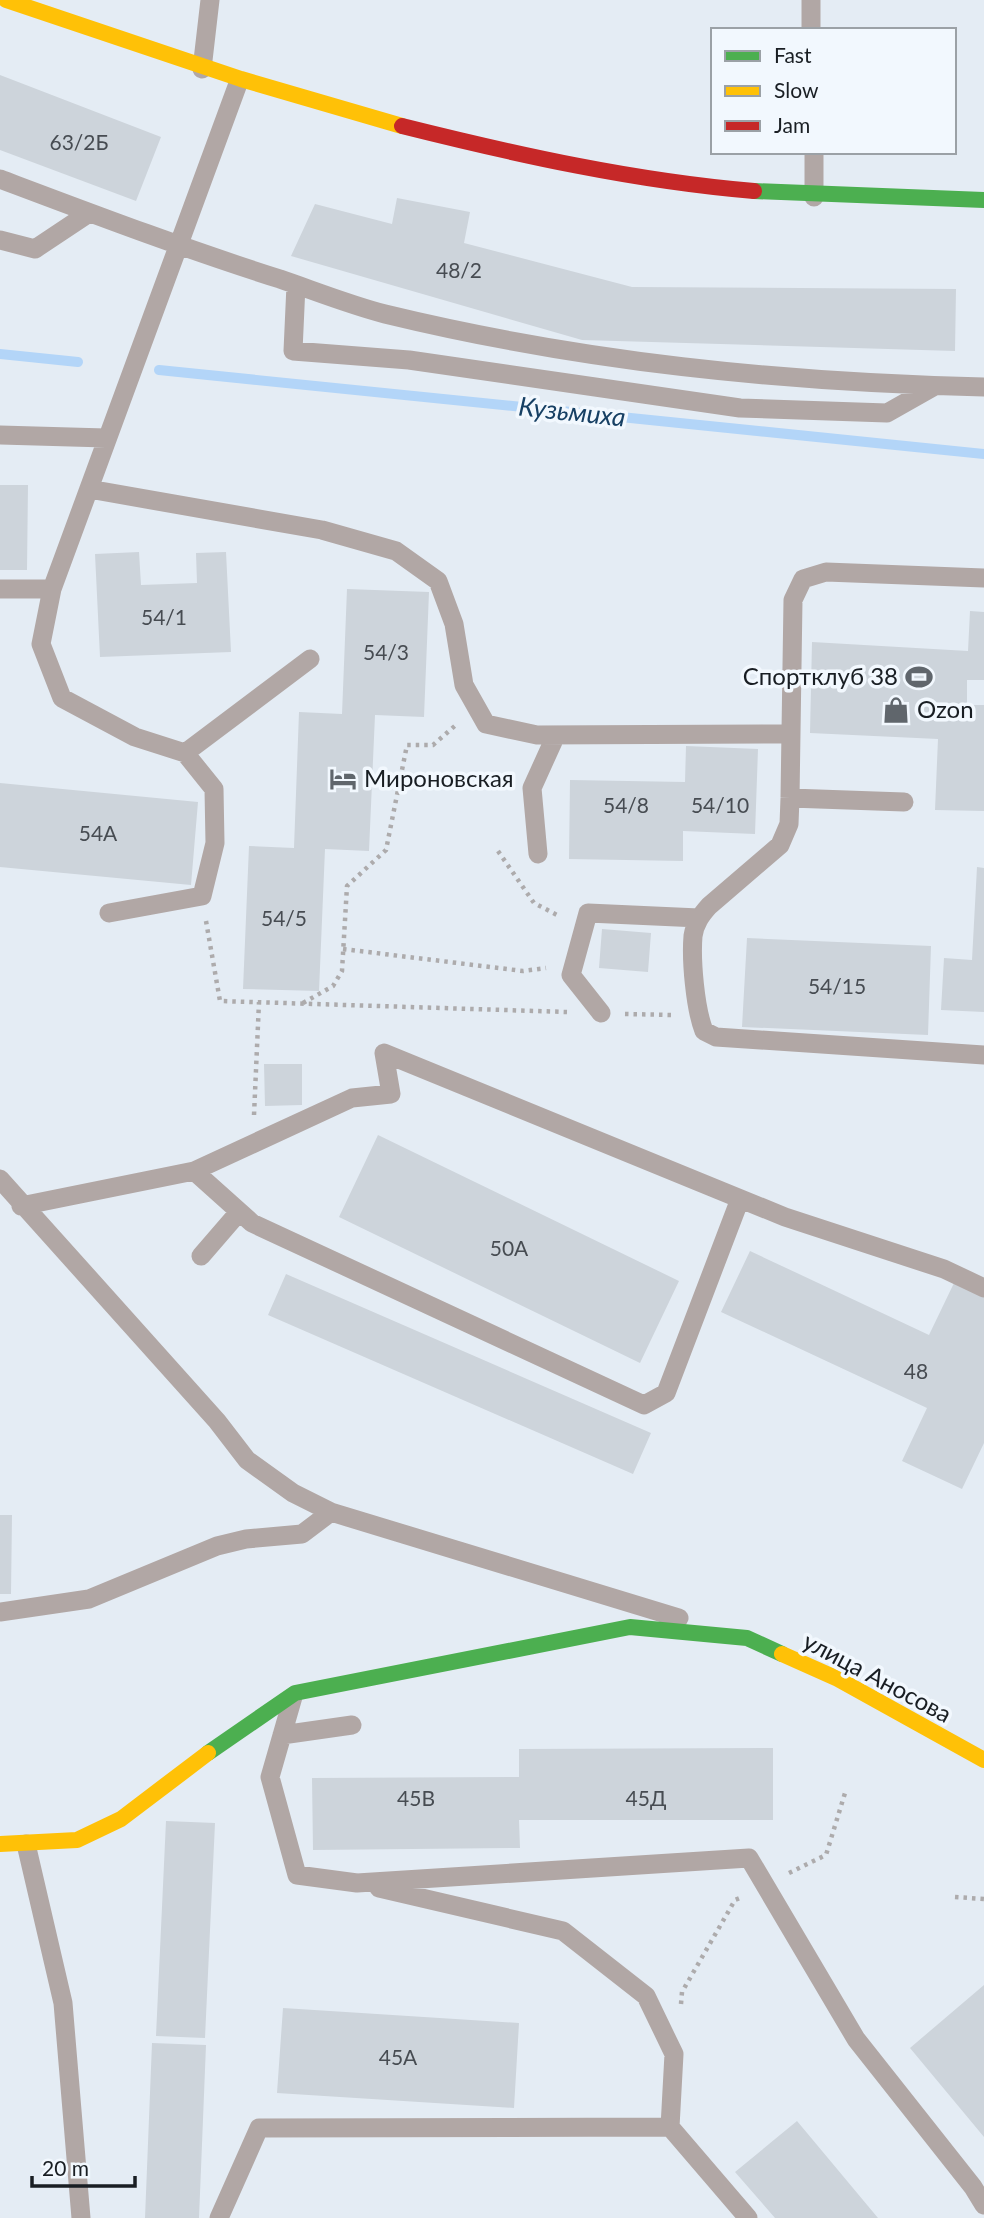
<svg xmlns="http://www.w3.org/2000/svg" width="984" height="2218" viewBox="0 0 984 2218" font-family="Lato,sans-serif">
<rect width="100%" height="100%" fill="#e4ecf4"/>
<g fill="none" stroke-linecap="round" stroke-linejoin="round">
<path stroke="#b3d5f8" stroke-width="10" d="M 0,354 L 78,362
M 159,370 L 984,454"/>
</g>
<path fill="#cdd4db" d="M 0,75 L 161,137 L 136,201 L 0,150 Z
M 397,198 L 470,212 L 464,243 L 632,287 L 956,289 L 955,351 L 582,340 L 291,256 L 315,204 L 392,224 Z
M 0,485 L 28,485 L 27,570 L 0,570 Z
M 139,552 L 141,585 L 197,583 L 196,553 L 226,552 L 231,652 L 100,657 L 95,554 Z
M 347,589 L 429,592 L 424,717 L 375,715 L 369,851 L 325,849 L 319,991 L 243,989 L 249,846 L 294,848 L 299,712 L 342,714 Z
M 970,611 L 984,612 L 984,680 L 967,680 L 967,705 L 984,705 L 984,811 L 935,810 L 938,739 L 810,733 L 812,642 L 968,651 Z
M 686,746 L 758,749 L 755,834 L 683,831 L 683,861 L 569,859 L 570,780 L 685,782 Z
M 0,783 L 198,802 L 191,885 L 0,867 Z
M 977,867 L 984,868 L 984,1012 L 941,1010 L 944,958 L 972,960 Z
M 602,929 L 651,933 L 648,972 L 599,968 Z
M 747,938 L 931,946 L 928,1035 L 742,1027 Z
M 264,1064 L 302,1064 L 302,1105 L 265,1106 Z
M 378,1135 L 679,1281 L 640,1363 L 339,1217 Z
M 750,1251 L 929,1335 L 954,1283 L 984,1297 L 984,1443 L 962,1489 L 902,1461 L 927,1408 L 721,1312 Z
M 286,1274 L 651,1433 L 633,1474 L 268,1315 Z
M 0,1515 L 12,1515 L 11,1594 L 0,1594 Z
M 773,1748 L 773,1820 L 519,1820 L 520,1848 L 313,1850 L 312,1778 L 519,1777 L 519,1749 Z
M 166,1821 L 215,1823 L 205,2038 L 156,2036 Z
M 984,1985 L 984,2137 L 910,2048 Z
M 283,2008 L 519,2023 L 514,2108 L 277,2093 Z
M 152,2043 L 206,2045 L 199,2218 L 145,2218 Z
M 797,2121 L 878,2218 L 775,2218 L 735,2172 Z"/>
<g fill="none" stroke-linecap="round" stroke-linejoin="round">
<path stroke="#adabac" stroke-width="4.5" stroke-dasharray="3.5 5" stroke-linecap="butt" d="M 498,851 L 534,903 L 559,916
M 206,921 L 220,1001 L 567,1012
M 343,949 L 523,971 L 546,968
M 303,1003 L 333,986 L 342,971 L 347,886 L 386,850 L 407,745 L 433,745 L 457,724
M 625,1014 L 672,1015
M 254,1115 L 259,1002
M 789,1873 L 826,1855 L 845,1793
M 955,1897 L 984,1899
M 681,2004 L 682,1992 L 735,1900 L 740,1898"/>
<path stroke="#b1a7a5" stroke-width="19" d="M 811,0 L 811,30
M 202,69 L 210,0
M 814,152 L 814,197
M 0,179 C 93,214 185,249 280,279 C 315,291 350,305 385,314 C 583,362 780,382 984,387
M 0,240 L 35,249 L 89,213
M 296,285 L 293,351 L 409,360 L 740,408 L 887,413 L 933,387
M 0,435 L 106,438
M 89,489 L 322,530 L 396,551 L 438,581 L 454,624 L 464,685 L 486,724 L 537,735 L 791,734
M 984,578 L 826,572 L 803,579 L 793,600 L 790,798 L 789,824 L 780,845 L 709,906 C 701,915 695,923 693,936 C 691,960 695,1008 704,1031 L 716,1037 L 984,1055
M 0,589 L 52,589 L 239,81
M 52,589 L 41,644 L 62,698 L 135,737 L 185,753 L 214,789 L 215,843 L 202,896 L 109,913
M 185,753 L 310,659
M 790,798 L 904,802
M 538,854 L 532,788 L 556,735
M 601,1013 L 571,975 L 588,913 L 699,918
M 194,1171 L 252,1223 L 644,1405 L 666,1393 L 740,1199
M 0,1179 L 217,1421 L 247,1460 L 293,1493 L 331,1512 L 679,1618
M 21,1206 L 194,1171 L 352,1098 L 391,1094 L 384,1053 L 785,1217 L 944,1269 L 984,1288
M 201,1256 L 239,1212
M 0,1612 L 89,1599 L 217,1546 L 246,1539 L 302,1534 L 331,1512
M 293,1697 L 270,1777 L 297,1875 L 357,1883 L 749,1858 L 856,2039 L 973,2187 L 984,2205
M 282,1735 L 352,1725
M 26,1844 L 63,2003 L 81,2218
M 379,1888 L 563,1931 L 646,1996 L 674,2054 L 670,2127 L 748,2218
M 219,2218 L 259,2128 L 670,2127"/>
<path stroke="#4caf50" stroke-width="16" d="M 754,191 L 984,200
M 208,1753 L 295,1693 L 630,1627 L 747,1638 L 782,1654"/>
<path stroke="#ffc107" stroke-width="16" d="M 6,0 L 241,79 L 402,126
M 782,1654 L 838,1679 L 984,1760
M 0,1844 L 77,1840 L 121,1819 L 208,1753"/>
<path stroke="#c62828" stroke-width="16" d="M 402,126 C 518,155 635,181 754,191"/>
</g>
<defs>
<symbol id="stadium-bare" viewBox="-9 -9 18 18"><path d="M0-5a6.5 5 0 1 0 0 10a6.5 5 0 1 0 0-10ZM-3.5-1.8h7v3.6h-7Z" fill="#60666c" stroke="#f2f8fe" stroke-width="2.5" paint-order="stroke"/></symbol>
<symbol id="shop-bare" viewBox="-9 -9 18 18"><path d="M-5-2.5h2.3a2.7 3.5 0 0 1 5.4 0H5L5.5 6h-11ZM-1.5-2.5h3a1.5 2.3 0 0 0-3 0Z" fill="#60666c" stroke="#f2f8fe" stroke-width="2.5" paint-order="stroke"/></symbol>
<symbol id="hotel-bare" viewBox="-9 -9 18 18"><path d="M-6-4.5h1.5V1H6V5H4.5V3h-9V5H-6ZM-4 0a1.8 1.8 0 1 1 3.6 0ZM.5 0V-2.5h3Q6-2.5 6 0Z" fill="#60666c" stroke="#f2f8fe" stroke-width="2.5" paint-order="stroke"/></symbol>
</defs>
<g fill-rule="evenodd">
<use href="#stadium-bare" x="900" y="658" width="38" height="38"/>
<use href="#shop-bare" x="877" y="691" width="38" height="38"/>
<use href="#hotel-bare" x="324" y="760" width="38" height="38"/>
</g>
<g text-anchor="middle" stroke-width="7" stroke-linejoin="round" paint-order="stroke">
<g font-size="21" fill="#474c52">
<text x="79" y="150">63/2Б</text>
<text x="459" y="278">48/2</text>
<text x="164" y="625">54/1</text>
<text x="386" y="660">54/3</text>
<text x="626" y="813">54/8</text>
<text x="720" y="813">54/10</text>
<text x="98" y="841">54А</text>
<text x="284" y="926">54/5</text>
<text x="837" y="994">54/15</text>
<text x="509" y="1256">50А</text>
<text x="916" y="1379">48</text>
<text x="416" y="1806">45В</text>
<text x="646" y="1806">45Д</text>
<text x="398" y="2065">45А</text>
</g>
<g font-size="24" fill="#191e23" stroke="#f2f8fe" text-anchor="start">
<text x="898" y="685" text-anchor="end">Спортклуб 38</text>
<text x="917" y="718">Ozon</text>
<text x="364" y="787">Мироновская</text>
</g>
<g font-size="24" fill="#191e23" stroke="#f2f8fe">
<text transform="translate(877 1678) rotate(28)" y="8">улица Аносова</text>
</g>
<g font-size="26" font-style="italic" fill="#174064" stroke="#f2f8fe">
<text transform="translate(572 412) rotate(6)" y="9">Кузьмиха</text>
</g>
</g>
<rect x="711" y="28" width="245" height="126" fill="#f2f8fe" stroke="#9ba1a6" stroke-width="2"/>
<rect x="725" y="51" width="35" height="10" fill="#4caf50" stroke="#9ba1a6" stroke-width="2"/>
<text x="774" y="63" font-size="21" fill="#191e23">Fast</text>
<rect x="725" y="86" width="35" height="10" fill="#ffc107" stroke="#9ba1a6" stroke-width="2"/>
<text x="774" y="98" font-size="21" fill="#191e23">Slow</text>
<rect x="725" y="121" width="35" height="10" fill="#c62828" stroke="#9ba1a6" stroke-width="2"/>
<text x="774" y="133" font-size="21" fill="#191e23">Jam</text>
<path d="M32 2176v10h103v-10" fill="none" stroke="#191e23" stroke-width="3.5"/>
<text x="42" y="2176" font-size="21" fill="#191e23" stroke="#f2f8fe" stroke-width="5" paint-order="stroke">20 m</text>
</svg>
